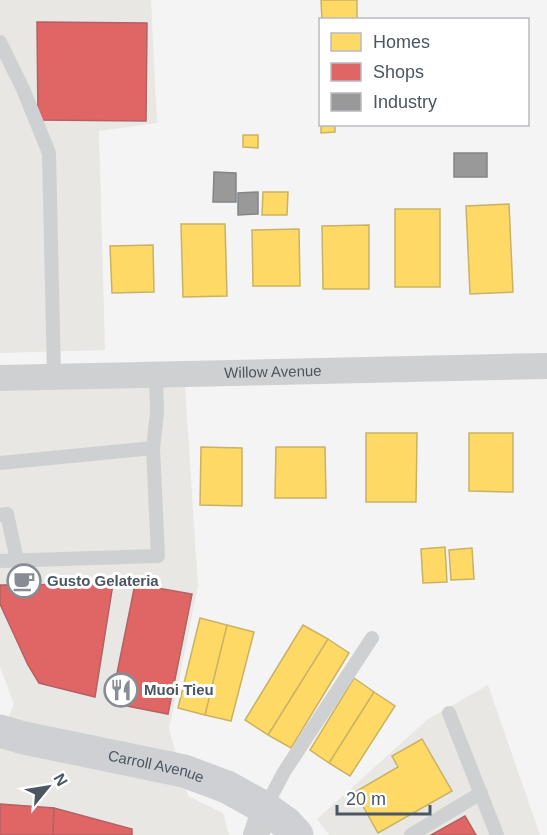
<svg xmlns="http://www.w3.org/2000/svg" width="547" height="835" viewBox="0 0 547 835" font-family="Helvetica,sans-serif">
<rect width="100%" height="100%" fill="#f4f4f4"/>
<path fill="#e8e7e3" d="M 0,0 L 151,0 L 157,123 L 99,131 L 105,350 L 0,353 Z
M 185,386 L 198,586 L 169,729 L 188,796 L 223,813 L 229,835 L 0,835 L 0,738 L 14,704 L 0,667 L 0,391 Z
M 488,685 L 540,835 L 329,835 L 317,819 L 428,719 Z"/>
<path fill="#ffd966" stroke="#c9b264" stroke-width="1.5" d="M 321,0 L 357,0 L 357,20 L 322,20 Z
M 321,124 L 335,124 L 335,132 L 321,133 Z
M 243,135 L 258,135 L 258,148 L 243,147 Z
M 263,192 L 288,192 L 287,215 L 262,215 Z
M 509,204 L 513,292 L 470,294 L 466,206 Z
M 395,209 L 440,209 L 440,287 L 395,287 Z
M 181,224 L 225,224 L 227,296 L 183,297 Z
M 369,225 L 369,289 L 323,289 L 322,226 Z
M 299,229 L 300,286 L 253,286 L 252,230 Z
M 153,245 L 154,292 L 112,293 L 110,246 Z
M 366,433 L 417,433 L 416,502 L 366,502 Z
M 469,433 L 513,433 L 513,492 L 469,491 Z
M 201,447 L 242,448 L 242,506 L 200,505 Z
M 276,447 L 325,447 L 326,498 L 275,498 Z
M 445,547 L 447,582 L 423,583 L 421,549 Z
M 472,548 L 474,579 L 451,580 L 449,550 Z
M 200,618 L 227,625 L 205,715 L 178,708 Z
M 227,625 L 254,632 L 231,721 L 205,715 Z
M 303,625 L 328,639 L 268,735 L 245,720 Z
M 328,639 L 349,653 L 291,748 L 268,735 Z
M 354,678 L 374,692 L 329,763 L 310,750 Z
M 374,692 L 395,706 L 350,776 L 329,763 Z
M 422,739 L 452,791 L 378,833 L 355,792 L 398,767 L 392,756 Z"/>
<path fill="#e06666" stroke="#b36164" stroke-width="1.5" d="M 37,22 L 147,23 L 146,121 L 38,120 Z
M 113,584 L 95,697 L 39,683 L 28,665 L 0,604 L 0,585 Z
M 135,584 L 192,594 L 168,714 L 111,703 Z
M 0,804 L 54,808 L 53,835 L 0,835 Z
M 54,808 L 132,829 L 132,835 L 53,835 Z
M 465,816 L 476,835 L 431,835 Z"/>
<path fill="#999" stroke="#818588" stroke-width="1.5" d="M 454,153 L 487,153 L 487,177 L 454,177 Z
M 214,172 L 236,173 L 236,202 L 213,202 Z
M 258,192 L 258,214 L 238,215 L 238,193 Z"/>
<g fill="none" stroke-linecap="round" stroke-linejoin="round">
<path stroke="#ced0d2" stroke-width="14" d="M 0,42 L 23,89 L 49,153 L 54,377
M 153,448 L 157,412 L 156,375
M 0,463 L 153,448 L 158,556 L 0,561
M 0,515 L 7,514 L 17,560
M 449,713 L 497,835
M 265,808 L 284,772 L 372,638
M 411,835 L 481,793"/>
<g stroke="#ced0d2" stroke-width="26">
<path id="s1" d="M 0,378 L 547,366"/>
<path d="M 256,835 L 265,808"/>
</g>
<path stroke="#ced0d4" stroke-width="33" id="s2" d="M 0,731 L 24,738 L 184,771 L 227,787 L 265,808 L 286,823 L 297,835"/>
</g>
<defs>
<symbol id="cafe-ring" viewBox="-11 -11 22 22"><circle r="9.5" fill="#fff" stroke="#868d94" stroke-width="1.5"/><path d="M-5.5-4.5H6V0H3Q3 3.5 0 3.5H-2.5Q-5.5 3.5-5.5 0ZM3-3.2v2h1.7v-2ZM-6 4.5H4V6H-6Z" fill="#868d94"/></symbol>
<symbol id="restaurant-ring" viewBox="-11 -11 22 22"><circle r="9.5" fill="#fff" stroke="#868d94" stroke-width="1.5"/><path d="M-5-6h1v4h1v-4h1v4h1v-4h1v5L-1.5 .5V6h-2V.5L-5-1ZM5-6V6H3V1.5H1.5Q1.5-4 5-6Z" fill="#868d94"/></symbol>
</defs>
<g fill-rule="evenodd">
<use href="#cafe-ring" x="5" y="562" width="38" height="38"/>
<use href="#restaurant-ring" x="102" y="671" width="38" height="38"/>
</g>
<g text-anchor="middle" stroke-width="6" stroke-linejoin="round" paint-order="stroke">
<g font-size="15" fill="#4a5661" stroke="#fff">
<text dy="5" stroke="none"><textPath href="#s1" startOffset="273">Willow Avenue</textPath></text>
<text dy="5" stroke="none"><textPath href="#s2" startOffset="160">Carroll Avenue</textPath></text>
</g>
<g font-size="15" font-weight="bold" fill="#4a5661" stroke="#fff" text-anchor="start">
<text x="47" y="586">Gusto Gelateria</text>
<text x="144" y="695">Muoi Tieu</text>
</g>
</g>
<rect x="319" y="18" width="210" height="108" fill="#ffffff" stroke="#b7bbc0" stroke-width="1.5"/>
<rect x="331" y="33" width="30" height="18" fill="#ffd966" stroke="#b7bbc0" stroke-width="1.5"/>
<text x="373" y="48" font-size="18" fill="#4a5661">Homes</text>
<rect x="331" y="63" width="30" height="18" fill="#e06666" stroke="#b7bbc0" stroke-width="1.5"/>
<text x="373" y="78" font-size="18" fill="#4a5661">Shops</text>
<rect x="331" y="93" width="30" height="18" fill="#999999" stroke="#b7bbc0" stroke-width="1.5"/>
<text x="373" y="108" font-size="18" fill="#4a5661">Industry</text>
<g transform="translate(48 787) rotate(60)" stroke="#ffffff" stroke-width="4.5" paint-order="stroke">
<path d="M0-4.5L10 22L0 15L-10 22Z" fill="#4a5661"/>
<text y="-9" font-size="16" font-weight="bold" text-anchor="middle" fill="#4a5661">N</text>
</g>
<path d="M337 805v9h93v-9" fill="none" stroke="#4a5661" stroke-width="3"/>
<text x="346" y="805" font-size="18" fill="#4a5661" stroke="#ffffff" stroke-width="4.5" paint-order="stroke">20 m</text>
</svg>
